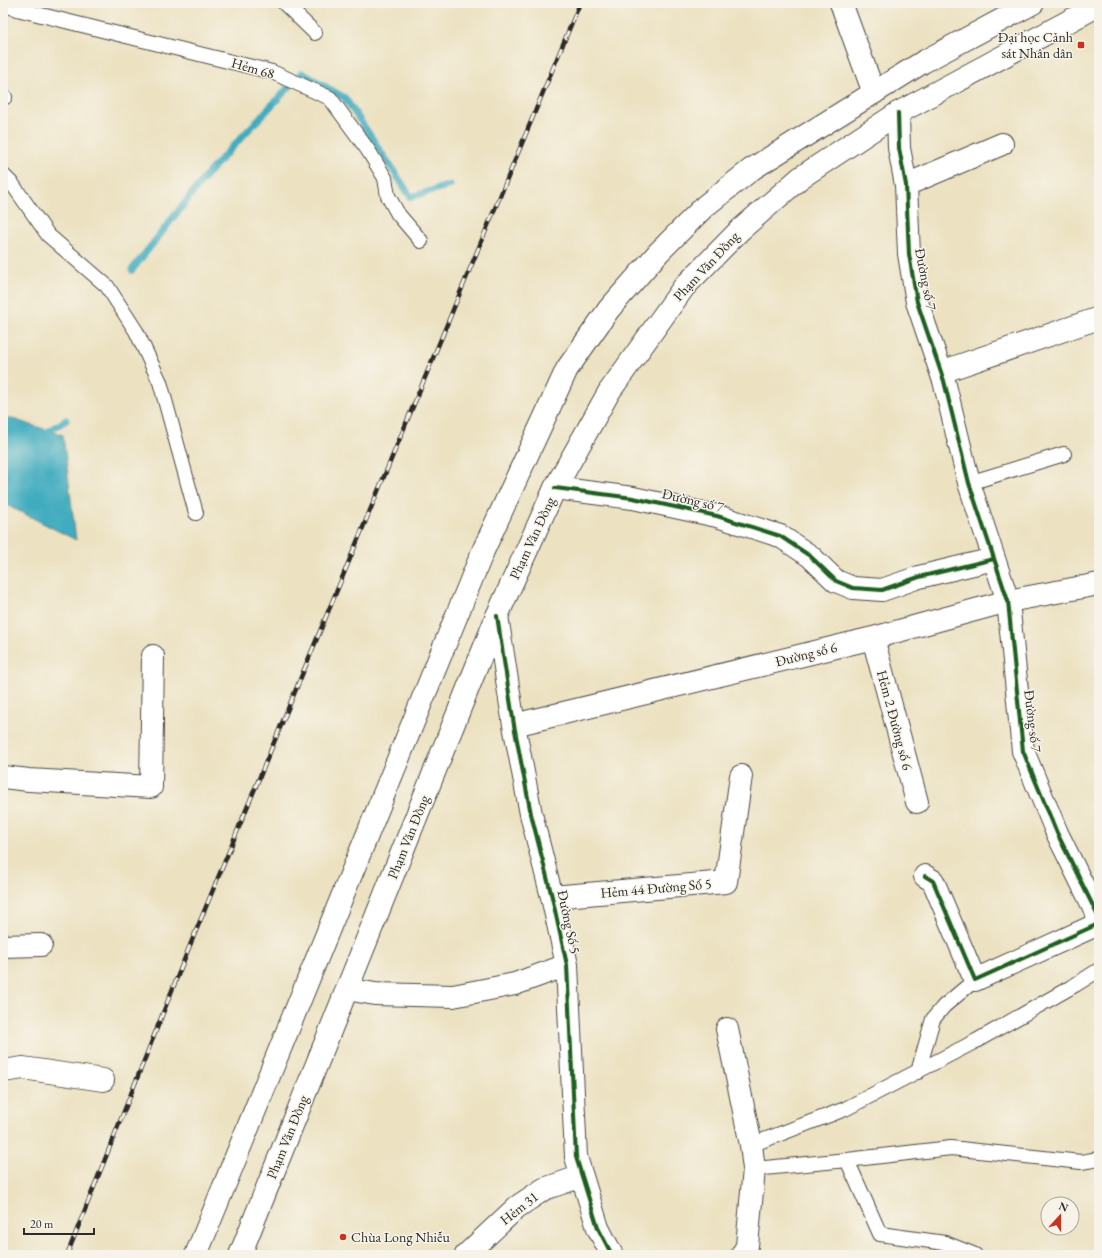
<svg xmlns="http://www.w3.org/2000/svg" width="1102" height="1258" viewBox="0 0 1102 1258" font-family="'EB Garamond',serif">
<rect width="100%" height="100%" fill="#f7f3e8"/>
<filter id="ink" filterUnits="userSpaceOnUse"><feTurbulence type="fractalNoise" baseFrequency=".025" numOctaves="2"/><feDisplacementMap in="SourceGraphic" scale="8" xChannelSelector="R" yChannelSelector="G"/><feConvolveMatrix kernelMatrix="1 2 1 2 8 2 1 2 1" color-interpolation-filters="sRGB"/></filter>
<filter id="wash" filterUnits="userSpaceOnUse"><feTurbulence type="fractalNoise" baseFrequency=".012" numOctaves="4" result="noise"/><feDisplacementMap in="SourceGraphic" scale="16" xChannelSelector="R" yChannelSelector="G"/><feGaussianBlur stdDeviation="0.9" result="paint"/><feColorMatrix in="noise" values="0 0 0 0 0 0 0 0 0 0 0 0 0 0 0 0 0 1.4 0 .05"/><feComposite in="paint" operator="in"/></filter>
<g filter="url(#wash)">
<rect width="100%" height="100%" fill="#ece2c2"/>
<path fill="#40acbf" stroke="#366c75" d="M 3,416 L 63,435 L 76,540 L 3,503 Z"/>
<g fill="none" stroke-linecap="round" stroke-linejoin="round">
<path stroke="#40acbf" stroke-width="7" d="M 132,270 L 209,172 L 302,73 L 345,98 L 411,197 L 450,185
M 42,435 L 66,420"/>
</g>
</g>
<g filter="url(#ink)">
<g fill="none" stroke-linecap="round" stroke-linejoin="round">
<defs>
<path id="service" d="M 7,3 L 13,8 L 272,72 L 330,98 L 368,150 L 385,178 L 388,196 L 398,214 L 421,241
M 284,3 L 315,33
M 3,98 L 5,97
M 3,175 L 13,185 L 48,235 L 107,286 L 136,331 L 160,382 L 196,513
M 969,483 L 1064,454
M 918,1072 L 933,1019 L 944,1006 L 975,980
M 751,1145 L 845,1109 L 976,1041 L 1075,985 L 1099,970
M 847,1160 L 880,1234 L 945,1243 L 975,1255
M 754,1169 L 847,1160 L 951,1148 L 1081,1162 L 1099,1159"/>
<path id="minor" d="M 841,3 L 874,93
M 898,113 L 899,148 L 906,185 L 909,254 L 917,302 L 944,381 L 969,483 L 1008,601 L 1023,751 L 1057,833 L 1098,916 L 1099,921 L 1096,925 L 975,980 L 933,881 L 925,876
M 906,185 L 1002,144
M 941,372 L 1099,318
M 555,488 L 633,498 L 717,516 L 780,536 L 810,556 L 836,581 L 853,588 L 882,590 L 919,577 L 994,559
M 497,616 L 514,725 L 531,814 L 552,897 L 567,965 L 576,1157 L 598,1228 L 612,1255
M 873,638 L 917,802
M 514,725 L 873,638 L 1008,601 L 1099,584
M 3,777 L 29,780 L 151,787 L 153,656
M 552,897 L 726,882 L 741,776
M 3,946 L 41,945
M 347,989 L 375,994 L 453,996 L 515,984 L 567,965
M 727,1029 L 751,1145 L 754,1169 L 747,1246 L 742,1255
M 3,1071 L 23,1068 L 103,1080
M 466,1255 L 517,1207 L 544,1189 L 582,1176"/>
<path id="trunk" d="M 196,1255 L 483,551 L 567,369 L 609,309 L 659,252 L 705,206 L 752,169 L 923,62 L 1033,3
M 240,1255 L 497,616 L 555,488 L 609,392 L 684,287 L 739,231 L 800,178 L 898,113 L 1099,5"/>
</defs>
<use href="#service" stroke="#484642" stroke-width="16"/>
<use href="#minor" stroke="#484642" stroke-width="24"/>
<use href="#trunk" stroke="#484642" stroke-width="24"/>
<use href="#service" stroke="#fff" stroke-width="14"/>
<use href="#minor" stroke="#fff" stroke-width="22"/>
<use href="#trunk" stroke="#fff" stroke-width="22"/>
<defs>
<path id="rail" d="M 67,1255 L 186,955 L 580,3"/>
</defs>
<use href="#rail" stroke="#2b2b2b" stroke-width="4.5"/>
<use href="#rail" stroke="#f7f3e8" stroke-width="3" stroke-dasharray="9" stroke-linecap="butt"/>
<defs>
<path id="cycleway" d="M 898,113 L 899,148 L 906,185 L 909,254 L 917,302 L 944,381 L 969,483 L 1008,601 L 1023,751 L 1057,833 L 1098,916 L 1099,921 L 1096,925 L 975,980 L 933,881 L 925,876
M 555,488 L 633,498 L 717,516 L 780,536 L 810,556 L 836,581 L 853,588 L 882,590 L 919,577 L 994,559
M 497,616 L 514,725 L 531,814 L 552,897 L 567,965 L 576,1157 L 598,1228 L 612,1255"/>
</defs>
<use href="#cycleway" stroke="#f7f3e8" stroke-width="6"/>
<use href="#cycleway" stroke="#1b5e20" stroke-width="4"/>
</g>
</g>
<g fill="#c8321e" stroke="#f7f3e8" stroke-width="1.5">
<rect x="1077" y="41" width="8" height="8" rx="2"/>
<circle cx="343" cy="1237" r="4"/>
</g>
<g text-anchor="middle" stroke-width="3" stroke-linejoin="round" paint-order="stroke">
<g font-size="14" fill="#2b2b2b" stroke="#f7f3e8" text-anchor="end">
<text x="1073" y="42">Đại học Cảnh<tspan x="1073" dy="16">sát Nhân dân</tspan></text>
<text x="351" y="1242" text-anchor="start">Chùa Long Nhiễu</text>
</g>
<g font-size="14" fill="#2b2b2b" stroke="#f7f3e8">
<text transform="translate(253 68) rotate(16)" y="5">Hẻm 68</text>
<text transform="translate(706 266) rotate(-47)" y="5">Phạm Văn Đồng</text>
<text transform="translate(926 279) rotate(79)" y="5">Đường số 7</text>
<text transform="translate(693 500) rotate(13)" y="5">Đường số 7</text>
<text transform="translate(532 538) rotate(-65)" y="5">Phạm Văn Đồng</text>
<text transform="translate(806 654) rotate(-14)" y="5">Đường số 6</text>
<text transform="translate(895 720) rotate(75)" y="5">Hẻm 2 Đường số 6</text>
<text transform="translate(1033 721) rotate(83)" y="5">Đường số 7</text>
<text transform="translate(408 837) rotate(-68)" y="5">Phạm Văn Đồng</text>
<text transform="translate(656 888) rotate(-5)" y="5">Hẻm 44 Đường Số 5</text>
<text transform="translate(569 922) rotate(78)" y="5">Đường Số 5</text>
<text transform="translate(287 1137) rotate(-68)" y="5">Phạm Văn Đồng</text>
<text transform="translate(519 1208) rotate(-38)" y="5">Hẻm 31</text>
</g>
</g>
<rect width="1102" height="1258" fill="none" stroke="#f7f3e8" stroke-width="16"/>
<g transform="translate(1060 1216) rotate(21)"><circle r="19" fill="#f7f3e8" stroke="#a5a39c"/>
<path d="M0-3L7 15L0 10L-7 15Z" fill="#c8321e"/>
<text y="-6" font-size="11" font-weight="bold" text-anchor="middle" fill="#2b2b2b">N</text>
</g>
<path d="M24 1228v6h70v-6" fill="none" stroke="#2b2b2b" stroke-width="2"/>
<text x="30" y="1228" font-size="12" fill="#2b2b2b" stroke="#f7f3e8" stroke-width="3" paint-order="stroke">20 m</text>
</svg>
